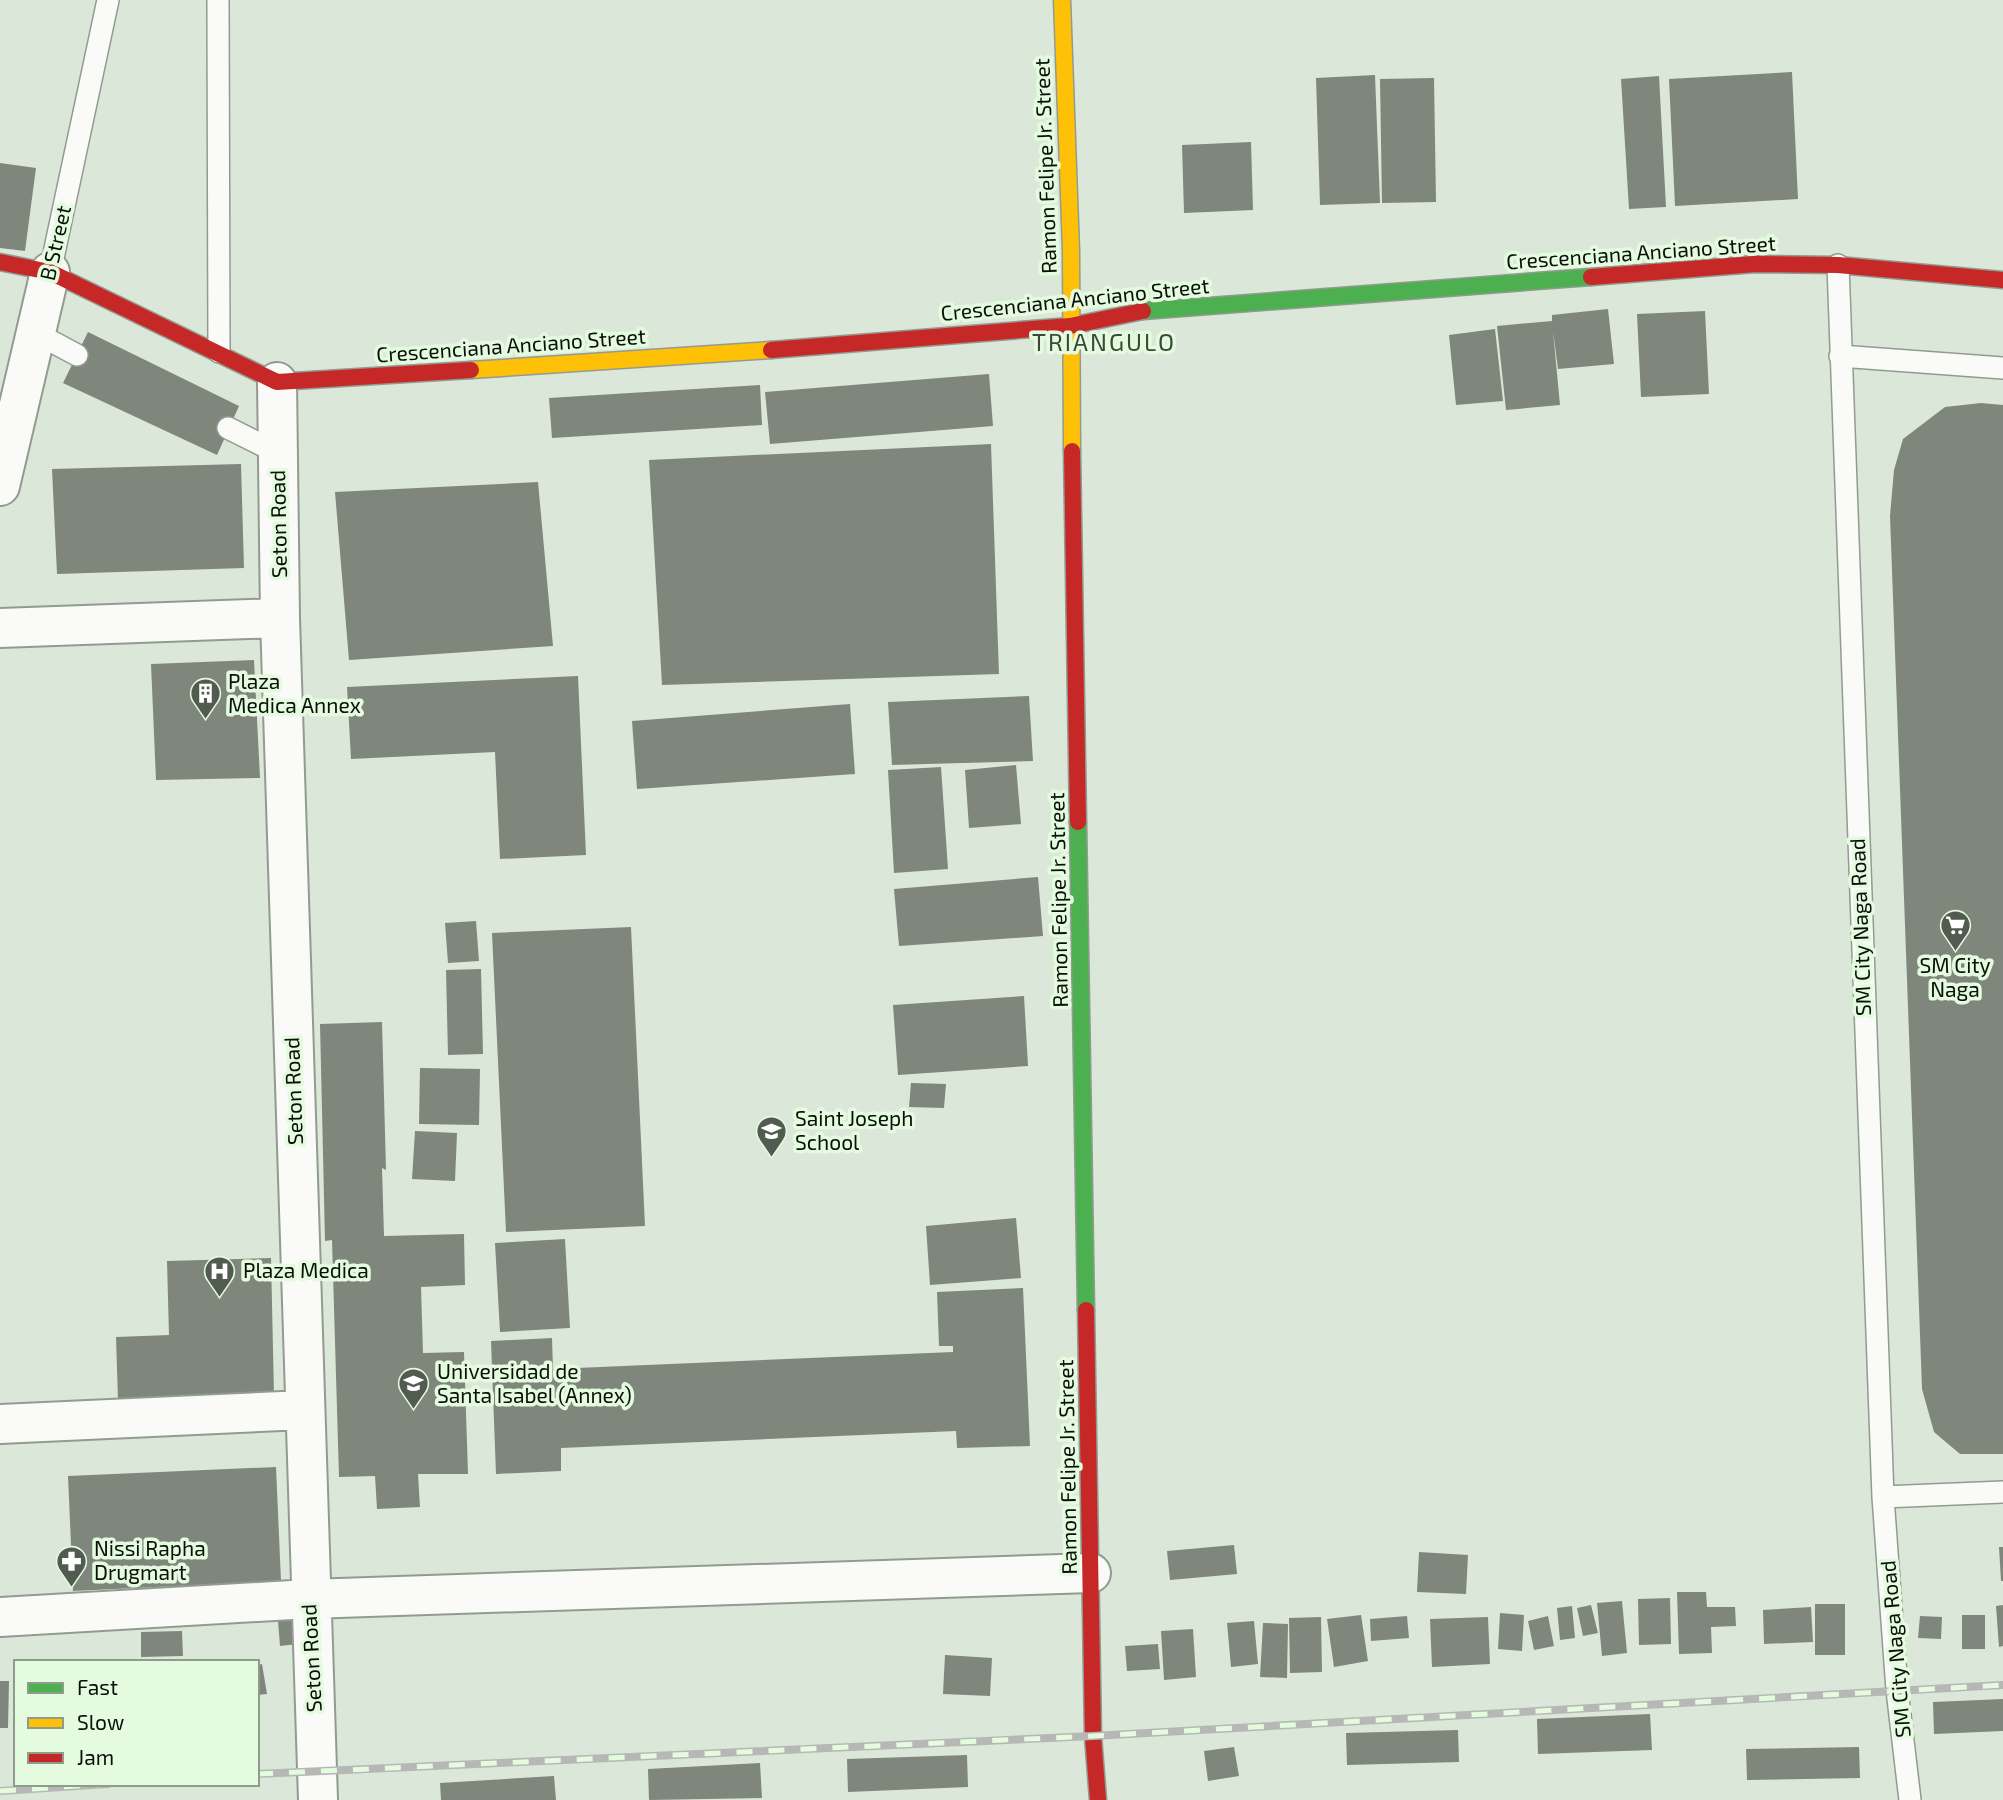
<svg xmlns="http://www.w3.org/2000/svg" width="2003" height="1800" viewBox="0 0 2003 1800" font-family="'Exo 2',sans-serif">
<rect width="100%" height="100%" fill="#dbe7d9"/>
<path fill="#7f877d" d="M 1792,72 L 1798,199 L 1675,206 L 1669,79 Z
M 1375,75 L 1380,203 L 1320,205 L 1316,78 Z
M 1659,76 L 1666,207 L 1629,209 L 1621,79 Z
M 1434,78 L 1436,202 L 1382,203 L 1380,79 Z
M 1251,142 L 1253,210 L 1184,213 L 1182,145 Z
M 0,163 L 36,168 L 25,251 L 0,248 Z
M 1608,309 L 1614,364 L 1558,369 L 1553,331 L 1560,405 L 1506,410 L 1497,326 L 1552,321 L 1552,315 Z
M 1705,311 L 1709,394 L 1641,397 L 1637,314 Z
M 1495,329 L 1503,401 L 1456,405 L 1449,335 Z
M 88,332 L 239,406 L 217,455 L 63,383 Z
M 989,374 L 993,426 L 770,444 L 765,392 Z
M 760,385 L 762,425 L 552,438 L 549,398 Z
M 1981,403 L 2003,405 L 2003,1454 L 1960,1454 L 1934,1432 L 1922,1389 L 1890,516 L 1894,470 L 1903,439 L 1945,407 Z
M 991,444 L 999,674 L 662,685 L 649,460 Z
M 241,464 L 244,568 L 57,574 L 52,469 Z
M 538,482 L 553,646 L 349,660 L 335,492 Z
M 254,660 L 260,778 L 156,780 L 151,664 Z
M 578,676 L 586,855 L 500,859 L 495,752 L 351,759 L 347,687 Z
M 1029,696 L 1033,761 L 892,765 L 888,702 Z
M 850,704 L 855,774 L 637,789 L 632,721 Z
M 1016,765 L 1021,824 L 969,828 L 965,770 Z
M 941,767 L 948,869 L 894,873 L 888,770 Z
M 1038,877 L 1043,936 L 899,946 L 894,889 Z
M 476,921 L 479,961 L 448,963 L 445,923 Z
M 631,927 L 645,1226 L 506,1232 L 492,933 Z
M 481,969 L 483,1054 L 448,1055 L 446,970 Z
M 1024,996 L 1028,1066 L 898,1075 L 893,1005 Z
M 382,1022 L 386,1170 L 382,1168 L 384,1236 L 464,1234 L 465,1285 L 421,1287 L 423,1353 L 464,1352 L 468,1474 L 418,1474 L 420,1507 L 377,1509 L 375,1476 L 339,1477 L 332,1240 L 325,1241 L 320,1024 Z
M 420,1068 L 480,1069 L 479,1125 L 419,1124 Z
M 911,1083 L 946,1084 L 944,1108 L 909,1107 Z
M 415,1131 L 457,1133 L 455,1181 L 412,1179 Z
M 1016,1218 L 1021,1278 L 930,1285 L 926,1226 Z
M 565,1239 L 570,1328 L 500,1332 L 495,1243 Z
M 271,1258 L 274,1395 L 118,1400 L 116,1337 L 169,1335 L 167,1261 Z
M 1023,1288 L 1030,1446 L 957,1448 L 956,1431 L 561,1448 L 561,1471 L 496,1474 L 491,1341 L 552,1338 L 553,1369 L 953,1352 L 953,1346 L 939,1346 L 937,1292 Z
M 276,1467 L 281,1581 L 73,1591 L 68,1476 Z
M 1234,1545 L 1237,1574 L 1170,1580 L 1167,1551 Z
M 1999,1547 L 2003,1547 L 2003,1581 L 2001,1581 Z
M 1419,1552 L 1468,1555 L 1466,1594 L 1417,1592 Z
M 1677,1592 L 1706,1592 L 1707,1607 L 1735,1607 L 1736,1626 L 1711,1627 L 1712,1653 L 1679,1654 Z
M 1670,1598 L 1671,1644 L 1639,1645 L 1638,1599 Z
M 1622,1601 L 1627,1653 L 1602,1656 L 1597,1603 Z
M 1815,1604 L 1845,1604 L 1845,1655 L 1815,1655 Z
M 1591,1605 L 1598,1633 L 1583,1636 L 1577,1608 Z
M 2003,1605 L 2003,1646 L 1999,1647 L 1996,1606 Z
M 1572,1606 L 1575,1638 L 1560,1640 L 1557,1608 Z
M 1811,1607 L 1813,1642 L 1764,1644 L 1763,1610 Z
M 1500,1613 L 1524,1615 L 1522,1651 L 1498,1649 Z
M 1361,1615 L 1368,1661 L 1334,1667 L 1327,1619 Z
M 1962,1615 L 1985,1615 L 1985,1649 L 1962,1649 Z
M 1407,1616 L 1409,1638 L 1371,1641 L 1370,1619 Z
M 1548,1616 L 1554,1646 L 1534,1650 L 1528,1621 Z
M 1920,1616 L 1942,1617 L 1941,1639 L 1918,1638 Z
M 1321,1617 L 1322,1672 L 1290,1673 L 1289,1618 Z
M 1488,1617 L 1490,1664 L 1432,1667 L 1430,1619 Z
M 296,1620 L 298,1644 L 280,1646 L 278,1621 Z
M 1254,1621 L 1258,1664 L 1231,1667 L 1227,1623 Z
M 1263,1623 L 1288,1624 L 1287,1678 L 1260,1677 Z
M 1193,1629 L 1196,1677 L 1164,1680 L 1161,1631 Z
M 182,1631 L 183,1656 L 141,1657 L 141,1632 Z
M 1158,1644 L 1160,1669 L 1127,1671 L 1125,1646 Z
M 945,1655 L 992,1658 L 990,1696 L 943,1694 Z
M 262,1664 L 267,1694 L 257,1695 L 257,1665 Z
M 0,1681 L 9,1681 L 8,1728 L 0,1728 Z
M 2003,1699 L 2003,1731 L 1934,1734 L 1933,1702 Z
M 1650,1714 L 1652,1750 L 1538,1754 L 1537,1719 Z
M 1458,1730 L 1459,1762 L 1347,1765 L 1346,1733 Z
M 1234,1747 L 1239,1776 L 1208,1781 L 1204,1751 Z
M 1859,1747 L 1860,1778 L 1747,1780 L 1746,1749 Z
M 967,1755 L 968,1787 L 848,1792 L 847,1759 Z
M 760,1763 L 762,1798 L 649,1800 L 648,1769 Z
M 554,1776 L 556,1800 L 441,1800 L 440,1783 Z"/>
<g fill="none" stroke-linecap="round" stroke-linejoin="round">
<defs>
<path id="lane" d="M 218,0 L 219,352
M 1838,265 L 1883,1497 L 1897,1690 L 1910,1800
M 50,272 L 108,0
M 34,332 L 77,355
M 1840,356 L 2003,368
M 228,428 L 278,453
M 1883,1497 L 2003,1492"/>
<path id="street" d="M 277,382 L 280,618 L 318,1800
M 0,486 L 50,272
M 0,628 L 280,618
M 0,1424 L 304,1410
M 0,1617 L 309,1599 L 1091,1573"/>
<path id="fast" d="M 1143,311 L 1591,277
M 1078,822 L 1086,1310"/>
<path id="slow" d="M 1062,0 L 1071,251 L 1072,451
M 471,370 L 771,350"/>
<path id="jam" d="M 0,262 L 50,272 L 277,382 L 471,370
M 1591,277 L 1755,264 L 1838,265 L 2003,280
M 771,350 L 1070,326 L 1143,311
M 1072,451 L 1078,822
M 1086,1310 L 1093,1736 L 1098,1800"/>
</defs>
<use href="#lane" stroke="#929b90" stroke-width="24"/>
<use href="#street" stroke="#929b90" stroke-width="42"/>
<use href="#fast" stroke="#929b90" stroke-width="19"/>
<use href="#slow" stroke="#929b90" stroke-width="19"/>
<use href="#jam" stroke="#929b90" stroke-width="19"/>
<use href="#lane" stroke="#fafbf9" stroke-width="21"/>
<use href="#street" stroke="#fafbf9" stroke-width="38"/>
<use href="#fast" stroke="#4caf50" stroke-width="16"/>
<use href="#slow" stroke="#ffc107" stroke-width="16"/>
<use href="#jam" stroke="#c62828" stroke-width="16"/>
<defs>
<path id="rail" d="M 257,1774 L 1093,1736 L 2003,1685
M 0,1791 L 108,1784"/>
</defs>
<use href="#rail" stroke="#b6b8b5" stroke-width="8"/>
<use href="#rail" stroke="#e4fbe0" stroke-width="5" stroke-dasharray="16" stroke-linecap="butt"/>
</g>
<defs>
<symbol id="building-pin" viewBox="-11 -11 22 30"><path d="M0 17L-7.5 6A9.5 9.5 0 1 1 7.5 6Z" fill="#525b50" stroke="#e4fbe0"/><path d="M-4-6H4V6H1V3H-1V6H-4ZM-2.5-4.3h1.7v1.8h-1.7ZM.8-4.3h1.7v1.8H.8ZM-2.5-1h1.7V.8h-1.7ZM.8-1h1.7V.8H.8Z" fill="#fff"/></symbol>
<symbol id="supermarket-pin" viewBox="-11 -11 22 30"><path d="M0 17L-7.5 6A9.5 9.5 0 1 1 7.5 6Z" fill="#525b50" stroke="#e4fbe0"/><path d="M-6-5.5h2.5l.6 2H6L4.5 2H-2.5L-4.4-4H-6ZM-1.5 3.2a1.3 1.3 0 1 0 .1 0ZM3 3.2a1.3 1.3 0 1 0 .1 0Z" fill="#fff"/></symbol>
<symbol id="school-pin" viewBox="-11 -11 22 30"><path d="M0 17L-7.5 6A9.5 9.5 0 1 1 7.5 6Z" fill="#525b50" stroke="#e4fbe0"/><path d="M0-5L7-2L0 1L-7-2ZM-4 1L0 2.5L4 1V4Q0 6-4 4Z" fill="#fff"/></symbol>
<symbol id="hospital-pin" viewBox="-11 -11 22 30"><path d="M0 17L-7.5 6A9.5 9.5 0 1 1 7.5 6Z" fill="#525b50" stroke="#e4fbe0"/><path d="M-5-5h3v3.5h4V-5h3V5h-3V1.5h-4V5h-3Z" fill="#fff"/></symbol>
<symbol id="university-pin" viewBox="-11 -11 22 30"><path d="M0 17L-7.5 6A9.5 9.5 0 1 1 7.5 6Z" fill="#525b50" stroke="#e4fbe0"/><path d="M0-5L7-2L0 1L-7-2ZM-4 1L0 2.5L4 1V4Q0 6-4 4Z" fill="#fff"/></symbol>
<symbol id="pharmacy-pin" viewBox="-11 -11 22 30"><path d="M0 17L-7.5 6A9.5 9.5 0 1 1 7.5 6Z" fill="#525b50" stroke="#e4fbe0"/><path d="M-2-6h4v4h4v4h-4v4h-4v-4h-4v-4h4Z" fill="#fff"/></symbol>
</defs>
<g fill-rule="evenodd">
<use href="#building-pin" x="188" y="676" width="35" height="47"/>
<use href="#supermarket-pin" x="1938" y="908" width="35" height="47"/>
<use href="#school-pin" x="754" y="1114" width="35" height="47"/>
<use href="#hospital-pin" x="202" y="1254" width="35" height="47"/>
<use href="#university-pin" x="396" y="1366" width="35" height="47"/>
<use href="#pharmacy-pin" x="54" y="1544" width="35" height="47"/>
</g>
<g text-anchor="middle" stroke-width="7" stroke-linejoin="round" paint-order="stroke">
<g font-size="21" fill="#081007" stroke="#e4fbe0">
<text transform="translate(1046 166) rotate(-92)" y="7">Ramon Felipe Jr. Street</text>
<text transform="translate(56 243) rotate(-77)" y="7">B Street</text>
<text transform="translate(1641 253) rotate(-4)" y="7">Crescenciana Anciano Street</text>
<text transform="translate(1075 300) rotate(-6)" y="7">Crescenciana Anciano Street</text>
<text transform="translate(511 346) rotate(-4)" y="7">Crescenciana Anciano Street</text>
<text transform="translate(279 524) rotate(-91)" y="7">Seton Road</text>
<text transform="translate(1059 900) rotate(-91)" y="7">Ramon Felipe Jr. Street</text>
<text transform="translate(1861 927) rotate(-92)" y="7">SM City Naga Road</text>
<text transform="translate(294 1091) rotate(-92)" y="7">Seton Road</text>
<text transform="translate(1068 1467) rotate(-91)" y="7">Ramon Felipe Jr. Street</text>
<text transform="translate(1896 1649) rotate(-95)" y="7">SM City Naga Road</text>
<text transform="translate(312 1658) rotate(-93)" y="7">Seton Road</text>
</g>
<g font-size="21" fill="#081007" stroke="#e4fbe0" text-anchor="start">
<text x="228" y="689">Plaza<tspan x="228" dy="24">Medica Annex</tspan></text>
<text x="1955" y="973" text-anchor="middle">SM City<tspan x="1955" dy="24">Naga</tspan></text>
<text x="795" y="1126">Saint Joseph<tspan x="795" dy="24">School</tspan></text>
<text x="243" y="1278">Plaza Medica</text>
<text x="437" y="1379">Universidad de<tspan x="437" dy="24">Santa Isabel (Annex)</tspan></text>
<text x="94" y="1556">Nissi Rapha<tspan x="94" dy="24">Drugmart</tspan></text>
</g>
<g font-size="24" letter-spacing="2" fill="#394b36" stroke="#e4fbe0">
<text x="1104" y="351">TRIANGULO</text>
</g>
</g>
<rect x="14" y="1660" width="245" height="126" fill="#e4fbe0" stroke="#8c9d89" stroke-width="2"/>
<rect x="28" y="1683" width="35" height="10" fill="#4caf50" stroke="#8c9d89" stroke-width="2"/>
<text x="77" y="1695" font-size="21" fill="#081007">Fast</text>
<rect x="28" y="1718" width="35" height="10" fill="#ffc107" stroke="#8c9d89" stroke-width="2"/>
<text x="77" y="1730" font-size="21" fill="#081007">Slow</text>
<rect x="28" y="1753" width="35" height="10" fill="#c62828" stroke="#8c9d89" stroke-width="2"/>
<text x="77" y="1765" font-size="21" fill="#081007">Jam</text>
</svg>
